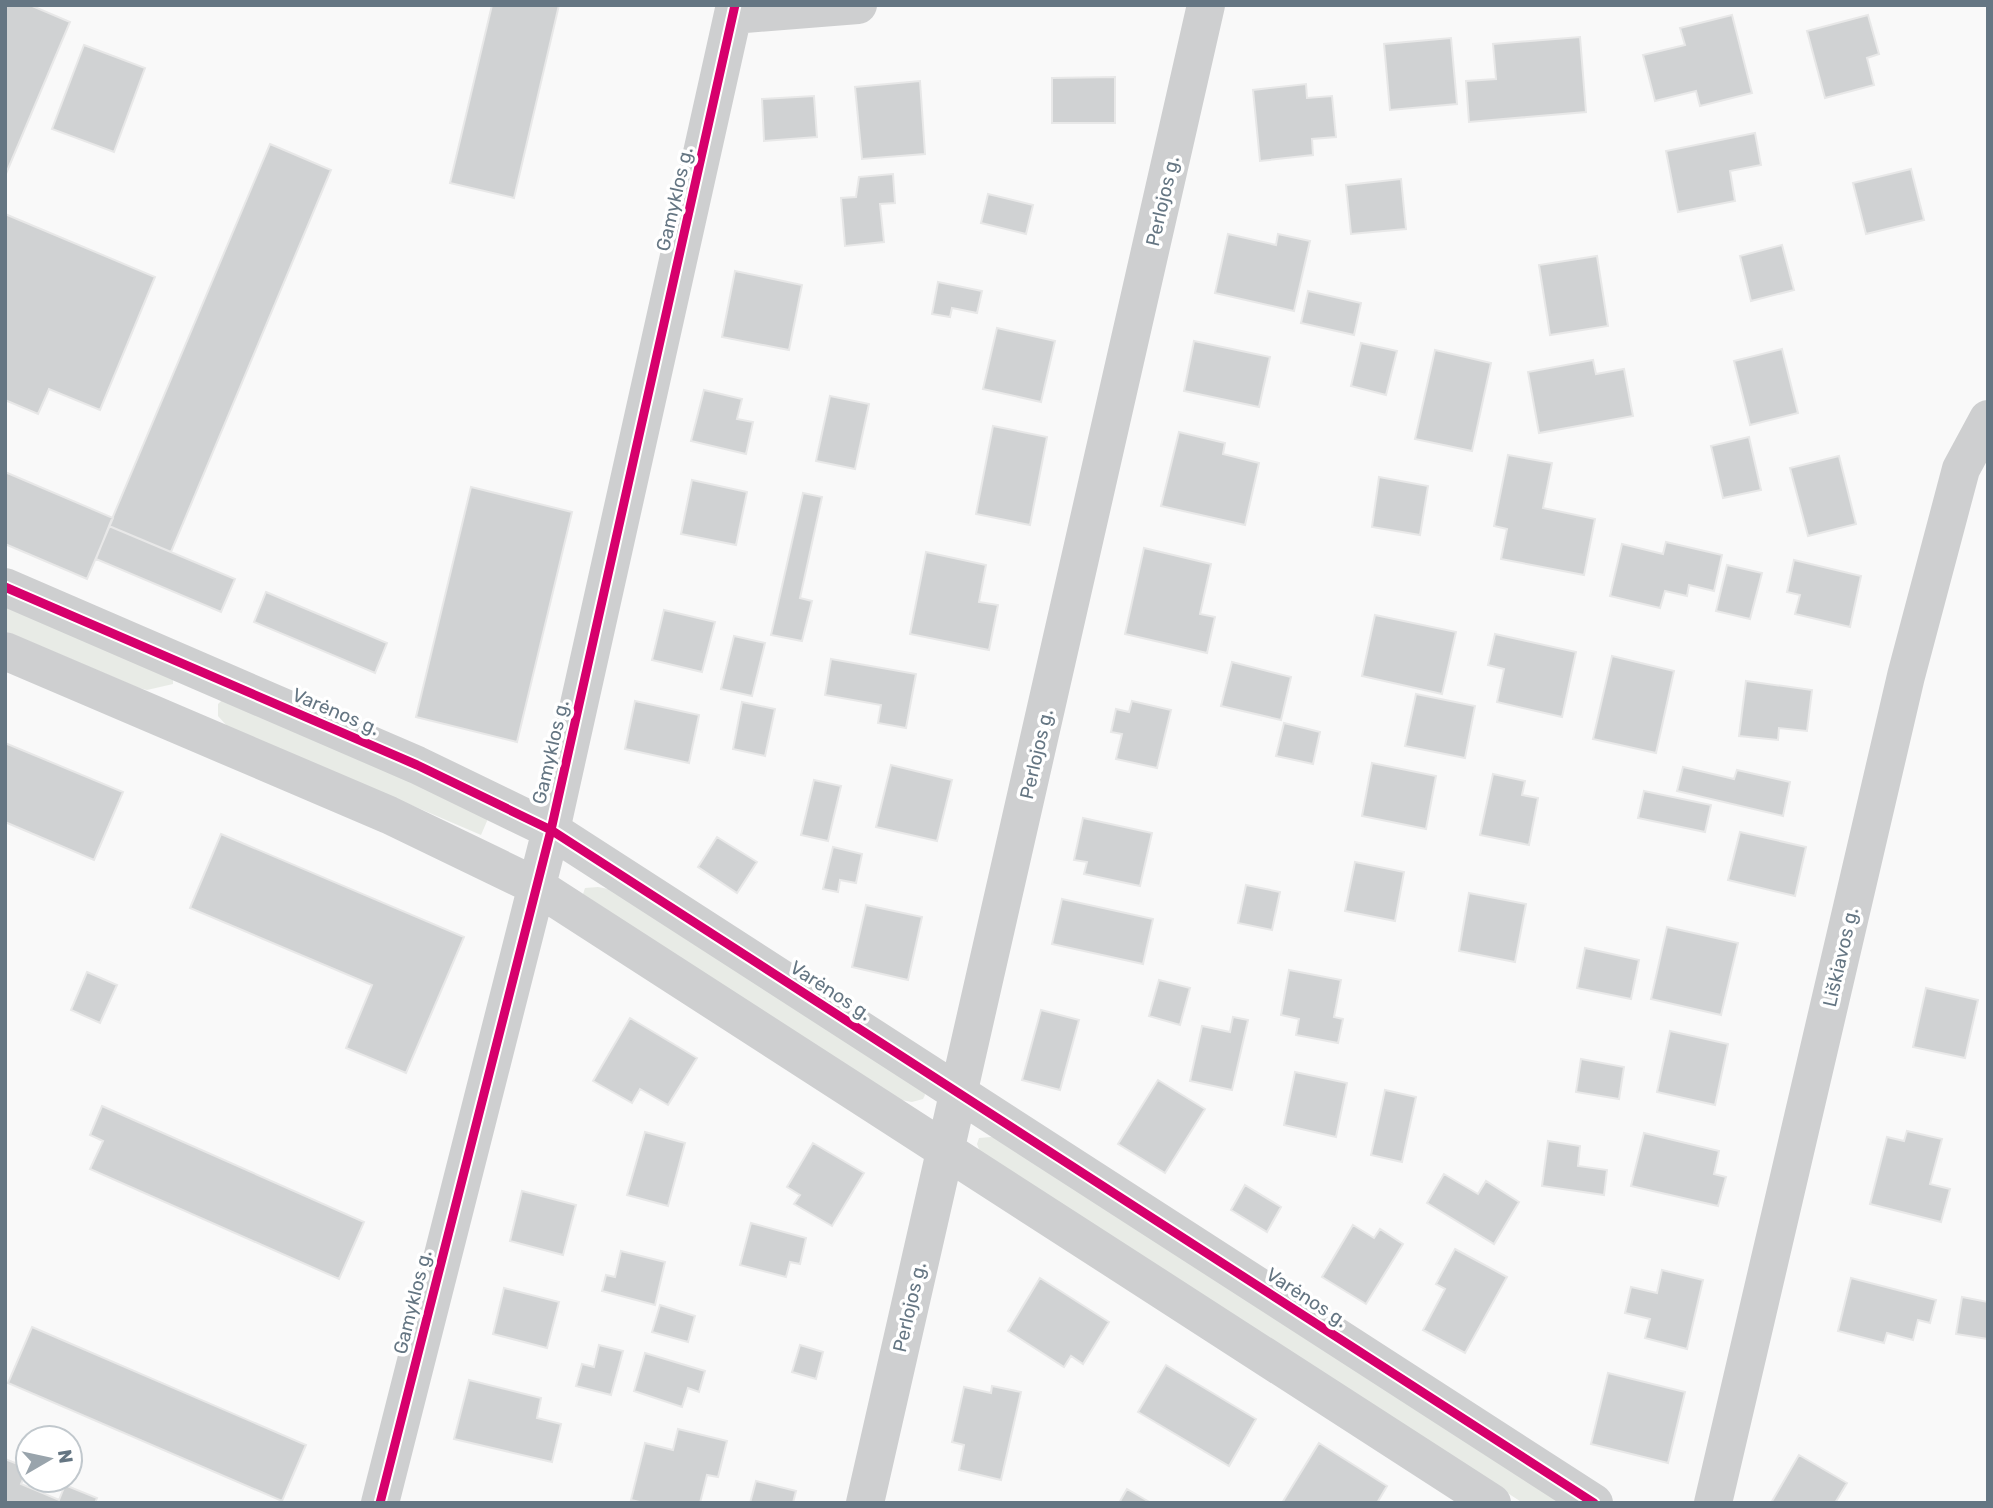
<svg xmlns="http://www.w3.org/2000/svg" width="1993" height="1508" viewBox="0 0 1993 1508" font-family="Rubik,sans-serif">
<rect width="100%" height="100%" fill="#f9f9f9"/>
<path fill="#e8ebe6" d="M 5,605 L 173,678 L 173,684 L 147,690 L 139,688 L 5,631 Z
M 223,699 L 490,814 L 481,835 L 227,726 L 218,716 L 218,704 Z
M 598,887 L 619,891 L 923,1087 L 925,1095 L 923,1099 L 912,1102 L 891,1098 L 583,894 L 585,888 Z
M 991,1137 L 1004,1139 L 1566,1503 L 1523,1503 L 980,1152 L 977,1144 L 979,1138 Z"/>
<path fill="#d0d2d3" stroke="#e8e8e8" stroke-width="2" d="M 5,5 L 30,5 L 70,22 L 5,176 Z
M 492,5 L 559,5 L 514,198 L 450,183 Z
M 1732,15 L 1752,93 L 1700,106 L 1696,91 L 1655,101 L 1643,55 L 1685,45 L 1680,28 Z
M 1868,15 L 1879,54 L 1867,58 L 1874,85 L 1825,98 L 1807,31 Z
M 1580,37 L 1586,112 L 1469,122 L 1466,81 L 1496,79 L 1493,44 Z
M 1451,38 L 1457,104 L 1390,110 L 1384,44 Z
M 84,45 L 145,68 L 114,152 L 52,129 Z
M 1115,77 L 1115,123 L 1052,123 L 1052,78 Z
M 920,81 L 925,154 L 862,159 L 855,87 Z
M 1306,84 L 1307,98 L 1332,96 L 1336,137 L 1312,139 L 1313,155 L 1260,161 L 1253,90 Z
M 814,96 L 817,137 L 764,141 L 762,99 Z
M 1755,133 L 1761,165 L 1730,171 L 1735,201 L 1678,212 L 1666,151 Z
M 270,144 L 331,170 L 171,552 L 109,526 Z
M 1911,169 L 1924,220 L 1866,234 L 1853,183 Z
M 893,174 L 895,203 L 880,204 L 884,242 L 845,246 L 841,198 L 856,197 L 859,177 Z
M 1401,179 L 1406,229 L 1351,234 L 1346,185 Z
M 988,194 L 1033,205 L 1026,234 L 981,223 Z
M 5,214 L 155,277 L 100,410 L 49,389 L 38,414 L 5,400 Z
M 1228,234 L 1276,245 L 1278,234 L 1310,241 L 1294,311 L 1215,293 Z
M 1782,245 L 1794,290 L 1751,301 L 1740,256 Z
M 1597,256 L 1608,326 L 1550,335 L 1539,265 Z
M 735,271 L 802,285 L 789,350 L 722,337 Z
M 938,282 L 982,291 L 977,313 L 952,308 L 950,317 L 932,314 Z
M 1308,291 L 1361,303 L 1354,335 L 1301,323 Z
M 997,328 L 1055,341 L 1041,402 L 983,389 Z
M 1194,341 L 1270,357 L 1259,407 L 1184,391 Z
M 1361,343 L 1397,351 L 1386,395 L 1351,386 Z
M 1782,349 L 1798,413 L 1750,425 L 1734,361 Z
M 1435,350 L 1491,363 L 1472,451 L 1415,439 Z
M 1593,360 L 1596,374 L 1624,369 L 1633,416 L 1539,433 L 1528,372 Z
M 704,390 L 742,399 L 737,419 L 753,422 L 746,454 L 691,441 Z
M 830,396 L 869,404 L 855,469 L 816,461 Z
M 993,426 L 1047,437 L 1030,525 L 976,514 Z
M 1179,432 L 1225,443 L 1223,454 L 1259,463 L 1245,525 L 1161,506 Z
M 1749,437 L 1761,490 L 1723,498 L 1711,446 Z
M 1508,455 L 1552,463 L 1543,508 L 1595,519 L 1584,575 L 1501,559 L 1507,529 L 1494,526 Z
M 1839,456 L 1856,524 L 1808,536 L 1790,468 Z
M 5,472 L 113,518 L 87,579 L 5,544 Z
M 1379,477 L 1428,486 L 1420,535 L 1372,527 Z
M 692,480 L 747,492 L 736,545 L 681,534 Z
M 471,487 L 572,512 L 517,742 L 416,717 Z
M 803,493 L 822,497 L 800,598 L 812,601 L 802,641 L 771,635 Z
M 109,526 L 235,579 L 221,612 L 96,559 Z
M 1666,542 L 1722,555 L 1714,591 L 1689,585 L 1687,596 L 1665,591 L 1660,608 L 1610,596 L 1622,544 L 1663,554 Z
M 1144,548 L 1211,564 L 1200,614 L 1215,617 L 1207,653 L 1125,634 Z
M 926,552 L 986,565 L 979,602 L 998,605 L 989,650 L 910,634 Z
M 1794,560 L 1861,576 L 1850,627 L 1795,614 L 1800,595 L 1787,592 Z
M 1727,565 L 1762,573 L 1750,619 L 1716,611 Z
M 266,592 L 387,643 L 375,673 L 254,622 Z
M 664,610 L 715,622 L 702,672 L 652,660 Z
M 1375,615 L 1456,632 L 1442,694 L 1362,676 Z
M 1495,634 L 1576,652 L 1562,717 L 1497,702 L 1504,669 L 1488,665 Z
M 734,636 L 765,643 L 752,696 L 721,689 Z
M 1612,656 L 1674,671 L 1656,753 L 1593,739 Z
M 831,659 L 916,674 L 906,728 L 878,723 L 881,705 L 825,695 Z
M 1232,662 L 1291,677 L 1281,720 L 1221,706 Z
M 1746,681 L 1812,690 L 1807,731 L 1779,728 L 1778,740 L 1739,736 Z
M 1416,694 L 1475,706 L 1465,758 L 1405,746 Z
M 635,701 L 699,715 L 689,763 L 625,749 Z
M 1132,701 L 1171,710 L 1157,768 L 1116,759 L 1122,734 L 1111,732 L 1116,709 L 1129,712 Z
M 742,702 L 775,709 L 765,756 L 733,749 Z
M 1284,723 L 1320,732 L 1313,764 L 1276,756 Z
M 5,743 L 123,792 L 94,860 L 5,822 Z
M 1372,763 L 1436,776 L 1426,829 L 1362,816 Z
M 891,765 L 952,780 L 937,841 L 876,827 Z
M 1683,767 L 1734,779 L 1737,770 L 1790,782 L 1783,816 L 1677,791 Z
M 1493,774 L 1525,781 L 1522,795 L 1538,798 L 1529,845 L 1480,835 Z
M 814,780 L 841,786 L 828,841 L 801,835 Z
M 1644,791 L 1711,805 L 1705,832 L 1638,818 Z
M 1083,818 L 1152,833 L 1140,886 L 1084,874 L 1087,862 L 1074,860 Z
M 1740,832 L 1806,847 L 1795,896 L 1728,880 Z
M 221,834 L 464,937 L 406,1073 L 346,1048 L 372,985 L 190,908 Z
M 717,837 L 757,862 L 737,893 L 698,867 Z
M 833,847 L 862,854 L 856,883 L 840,880 L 838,892 L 823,889 Z
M 1355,862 L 1404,872 L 1395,921 L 1345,911 Z
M 1246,885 L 1280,892 L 1272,930 L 1238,923 Z
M 1469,893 L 1526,904 L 1515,962 L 1459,951 Z
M 1062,899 L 1153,919 L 1143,964 L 1052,944 Z
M 866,905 L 922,917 L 908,980 L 852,967 Z
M 1667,927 L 1738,943 L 1721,1015 L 1651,999 Z
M 1585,948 L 1639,960 L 1631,999 L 1577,988 Z
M 1289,970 L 1341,980 L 1334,1017 L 1343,1019 L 1338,1043 L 1296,1035 L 1299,1019 L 1281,1015 Z
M 87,972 L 117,985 L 100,1023 L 71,1010 Z
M 1159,980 L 1190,988 L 1180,1025 L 1149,1016 Z
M 1926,988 L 1978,1000 L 1965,1058 L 1913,1047 Z
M 1041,1010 L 1079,1020 L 1060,1090 L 1022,1080 Z
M 1233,1017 L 1248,1020 L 1232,1090 L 1190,1081 L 1202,1026 L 1230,1032 Z
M 630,1018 L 697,1058 L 668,1105 L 640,1089 L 632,1103 L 593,1081 Z
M 1670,1031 L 1728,1044 L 1715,1105 L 1657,1092 Z
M 1581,1059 L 1624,1067 L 1619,1099 L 1576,1092 Z
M 1295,1072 L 1347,1083 L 1336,1137 L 1284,1125 Z
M 1158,1080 L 1205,1109 L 1165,1173 L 1118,1144 Z
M 1385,1090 L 1416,1097 L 1402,1162 L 1371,1155 Z
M 102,1106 L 364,1222 L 339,1279 L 90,1169 L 103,1141 L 90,1135 Z
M 1907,1131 L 1942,1139 L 1930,1184 L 1950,1189 L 1941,1222 L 1870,1204 L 1887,1137 L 1904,1141 Z
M 645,1132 L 685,1143 L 668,1206 L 627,1195 Z
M 1644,1133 L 1719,1151 L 1714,1174 L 1726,1177 L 1718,1206 L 1631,1186 Z
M 1548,1141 L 1580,1146 L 1578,1166 L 1607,1170 L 1604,1195 L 1542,1186 Z
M 813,1143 L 864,1173 L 832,1226 L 794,1204 L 800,1195 L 787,1187 Z
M 1444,1174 L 1478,1194 L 1486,1181 L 1519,1202 L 1494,1244 L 1427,1203 Z
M 1245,1185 L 1281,1207 L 1267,1232 L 1231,1210 Z
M 522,1191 L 576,1205 L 563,1255 L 510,1241 Z
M 751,1223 L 806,1238 L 800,1264 L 790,1262 L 786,1277 L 740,1265 Z
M 1353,1225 L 1374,1238 L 1380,1229 L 1403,1244 L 1366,1304 L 1322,1277 Z
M 1455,1249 L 1507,1277 L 1465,1353 L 1423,1330 L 1445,1289 L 1436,1284 Z
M 621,1251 L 665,1262 L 655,1305 L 602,1291 L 606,1275 L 615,1277 Z
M 1662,1270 L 1703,1280 L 1687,1349 L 1645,1338 L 1650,1319 L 1625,1313 L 1631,1287 L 1657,1293 Z
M 1040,1278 L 1109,1322 L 1083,1364 L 1071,1356 L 1064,1367 L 1008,1331 Z
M 1851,1278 L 1936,1300 L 1930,1323 L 1918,1320 L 1913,1340 L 1887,1333 L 1884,1343 L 1838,1331 Z
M 504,1288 L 559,1302 L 547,1348 L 493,1334 Z
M 1962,1297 L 1988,1302 L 1988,1339 L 1956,1334 Z
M 660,1305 L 695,1316 L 688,1342 L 652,1332 Z
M 32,1327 L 306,1445 L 282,1501 L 8,1383 Z
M 599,1345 L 623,1351 L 611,1395 L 576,1386 L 582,1364 L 594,1367 Z
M 800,1345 L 823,1352 L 816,1379 L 792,1372 Z
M 645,1353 L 705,1371 L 699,1392 L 688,1388 L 682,1407 L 634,1391 Z
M 1166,1365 L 1256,1419 L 1229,1466 L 1138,1412 Z
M 1608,1373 L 1685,1392 L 1668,1463 L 1591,1444 Z
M 469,1380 L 541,1398 L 537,1418 L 561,1424 L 552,1462 L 454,1439 Z
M 992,1386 L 1021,1392 L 1001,1480 L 959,1470 L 964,1445 L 952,1442 L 964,1387 L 991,1393 Z
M 678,1429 L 727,1441 L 718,1477 L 707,1475 L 700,1503 L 644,1503 L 631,1500 L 645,1443 L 673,1450 Z
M 1319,1443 L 1387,1486 L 1377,1503 L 1282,1503 Z
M 1799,1455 L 1847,1483 L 1835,1503 L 1771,1503 Z
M 5,1459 L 28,1468 L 21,1484 L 59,1500 L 65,1485 L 97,1498 L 95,1503 L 5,1503 Z
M 756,1481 L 796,1491 L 793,1503 L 750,1503 Z
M 1127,1489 L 1151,1503 L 1119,1503 Z"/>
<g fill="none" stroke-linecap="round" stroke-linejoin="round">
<path stroke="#cecfd0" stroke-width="38" d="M 733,15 L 858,5
M 5,587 L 417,765 L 551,830 L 1594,1503
M 5,651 L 389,815 L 536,886 L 1492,1503
M 380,1503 L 551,830 L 735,5
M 865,1503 L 1206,5
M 1713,1503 L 1906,676 L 1961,469 L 1988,419"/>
<defs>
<path id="cycleway" d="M 5,587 L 417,765 L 551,830 L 1594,1503
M 380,1503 L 551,830 L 735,5"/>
</defs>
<use href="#cycleway" stroke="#fff" stroke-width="13"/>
<use href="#cycleway" stroke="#d6006c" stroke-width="9"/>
</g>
<g text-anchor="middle" stroke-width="7" stroke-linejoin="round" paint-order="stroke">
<g font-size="19" fill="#657683" stroke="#fff">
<text transform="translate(674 199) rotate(-77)" y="7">Gamyklos g.</text>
<text transform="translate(1162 201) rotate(-77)" y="7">Perlojos g.</text>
<text transform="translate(336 711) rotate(23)" y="7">Varėnos g.</text>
<text transform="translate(550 752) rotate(-77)" y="7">Gamyklos g.</text>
<text transform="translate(1036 754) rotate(-77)" y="7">Perlojos g.</text>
<text transform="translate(1840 957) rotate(-77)" y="7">Liškiavos g.</text>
<text transform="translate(831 990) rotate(33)" y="7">Varėnos g.</text>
<text transform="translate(1307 1297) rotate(33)" y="7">Varėnos g.</text>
<text transform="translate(412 1302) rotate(-76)" y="7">Gamyklos g.</text>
<text transform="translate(909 1307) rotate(-77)" y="7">Perlojos g.</text>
</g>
</g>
<rect width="1993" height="1508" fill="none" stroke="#657683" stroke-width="14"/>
<g transform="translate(49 1459) rotate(81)"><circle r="33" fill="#ffffff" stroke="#c1c8cd" stroke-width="2"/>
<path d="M0-5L12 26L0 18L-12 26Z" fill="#99a4ac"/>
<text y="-10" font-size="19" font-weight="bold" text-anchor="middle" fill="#657683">N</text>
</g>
</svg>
